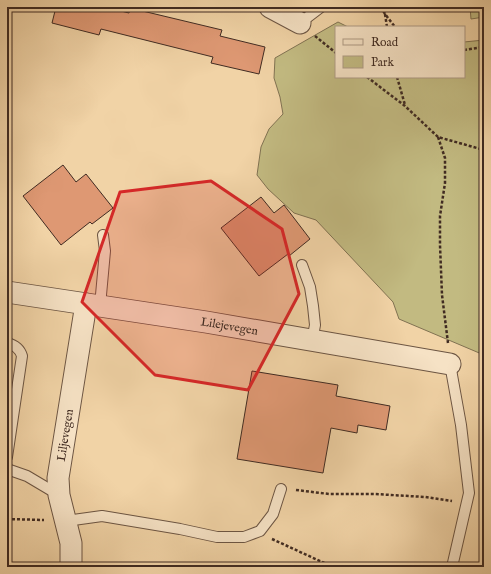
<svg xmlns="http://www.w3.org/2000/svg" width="491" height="574" viewBox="0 0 491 574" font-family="'IM FELL English',serif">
<rect width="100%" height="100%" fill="#f1d3a6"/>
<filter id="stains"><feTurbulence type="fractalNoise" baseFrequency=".005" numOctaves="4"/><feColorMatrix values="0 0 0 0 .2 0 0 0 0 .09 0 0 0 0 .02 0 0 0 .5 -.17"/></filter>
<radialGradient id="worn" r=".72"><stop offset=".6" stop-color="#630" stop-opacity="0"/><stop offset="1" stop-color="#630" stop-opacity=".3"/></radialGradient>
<path fill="#c2ba81" stroke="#817252" d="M 470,7 L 484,7 L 484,17 L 471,19 Z
M 338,22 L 348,27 L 336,27 L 336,77 L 464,77 L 464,42 L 484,40 L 484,355 L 399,319 L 393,302 L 316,220 L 294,213 L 268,189 L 257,175 L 261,147 L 269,129 L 283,114 L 280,97 L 274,78 L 275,58 Z"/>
<path fill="#de9873" stroke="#402b22" d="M 56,7 L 105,7 L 129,13 L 130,8 L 222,30 L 220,36 L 265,47 L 259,74 L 211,63 L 213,57 L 101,29 L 99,35 L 52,23 Z
M 63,165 L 76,182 L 86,174 L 113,208 L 92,224 L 90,222 L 61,245 L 23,196 Z
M 261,197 L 274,213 L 284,205 L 310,239 L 289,256 L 288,254 L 259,276 L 221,228 Z
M 252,371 L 338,385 L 336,396 L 390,406 L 386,430 L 358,425 L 357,433 L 331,428 L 323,473 L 237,459 Z"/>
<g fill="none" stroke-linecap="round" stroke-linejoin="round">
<defs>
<path id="service" d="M 300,23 L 321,7
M 302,265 L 310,287 L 313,306 L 315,325 L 312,341
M 100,306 L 105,251 L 103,235
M 7,343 C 15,345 20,349 22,356 L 7,457
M 450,364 L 461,425 L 469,493 L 452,567
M 7,469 L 27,476 L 59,495
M 66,521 L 102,516 L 180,529 L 217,537 L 244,537 L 260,531 L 273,514 L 281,489"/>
<g id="minor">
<path d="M 270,7 L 300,23"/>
<path id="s1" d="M 7,292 L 206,322 L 450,364"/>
<path id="s2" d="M 71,567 L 71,543 L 59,495 L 58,478 L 86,304"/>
</g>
</defs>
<use href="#service" stroke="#6c5543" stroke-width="12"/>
<use href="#minor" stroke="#6c5543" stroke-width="23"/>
<path stroke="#402b22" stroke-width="2.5" stroke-dasharray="3 2" stroke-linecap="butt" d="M 381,7 L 385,14 L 395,27
M 385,14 L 387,27
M 315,36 L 336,53
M 464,50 L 484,47
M 367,77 L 405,106 L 438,137 L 484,150
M 397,77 L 405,105
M 438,137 L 445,158 L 445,183 L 440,216 L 440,245 L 442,295 L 448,343
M 296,490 L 329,494 L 375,494 L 425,497 L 452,501
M 7,519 L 44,520
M 272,539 L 333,567"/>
<use href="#service" stroke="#f6e2c5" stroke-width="10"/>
<use href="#minor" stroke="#f6e2c5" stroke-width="21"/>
</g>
<path fill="#d62828" fill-opacity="0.2" stroke="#d62828" stroke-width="3" stroke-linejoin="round" d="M 211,181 L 282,229 L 299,294 L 248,390 L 155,375 L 82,302 L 120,192 Z"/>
<g text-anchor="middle" stroke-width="3" stroke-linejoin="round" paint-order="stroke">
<g font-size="12" fill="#402b22" stroke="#f6e2c5">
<text dy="4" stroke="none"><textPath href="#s1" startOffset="225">Lilejevegen</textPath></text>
<text dy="4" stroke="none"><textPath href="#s2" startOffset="134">Liljevegen</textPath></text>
</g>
</g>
<rect width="491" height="574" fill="none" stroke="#f1d3a6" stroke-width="24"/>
<rect x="8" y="8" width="475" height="558" fill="none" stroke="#402b22" stroke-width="2"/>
<rect x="12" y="12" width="467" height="550" fill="none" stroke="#402b22"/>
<rect x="335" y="26" width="130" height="52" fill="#f6e2c5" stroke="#ad9984"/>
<rect x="343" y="39" width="20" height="6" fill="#f6e2c5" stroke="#ad9984"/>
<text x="371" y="46" font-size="12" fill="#402b22">Road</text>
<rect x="343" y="56" width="20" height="12" fill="#c2ba81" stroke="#ad9984"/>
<text x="371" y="66" font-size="12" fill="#402b22">Park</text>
<rect width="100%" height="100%" filter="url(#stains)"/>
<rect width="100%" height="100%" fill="url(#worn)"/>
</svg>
